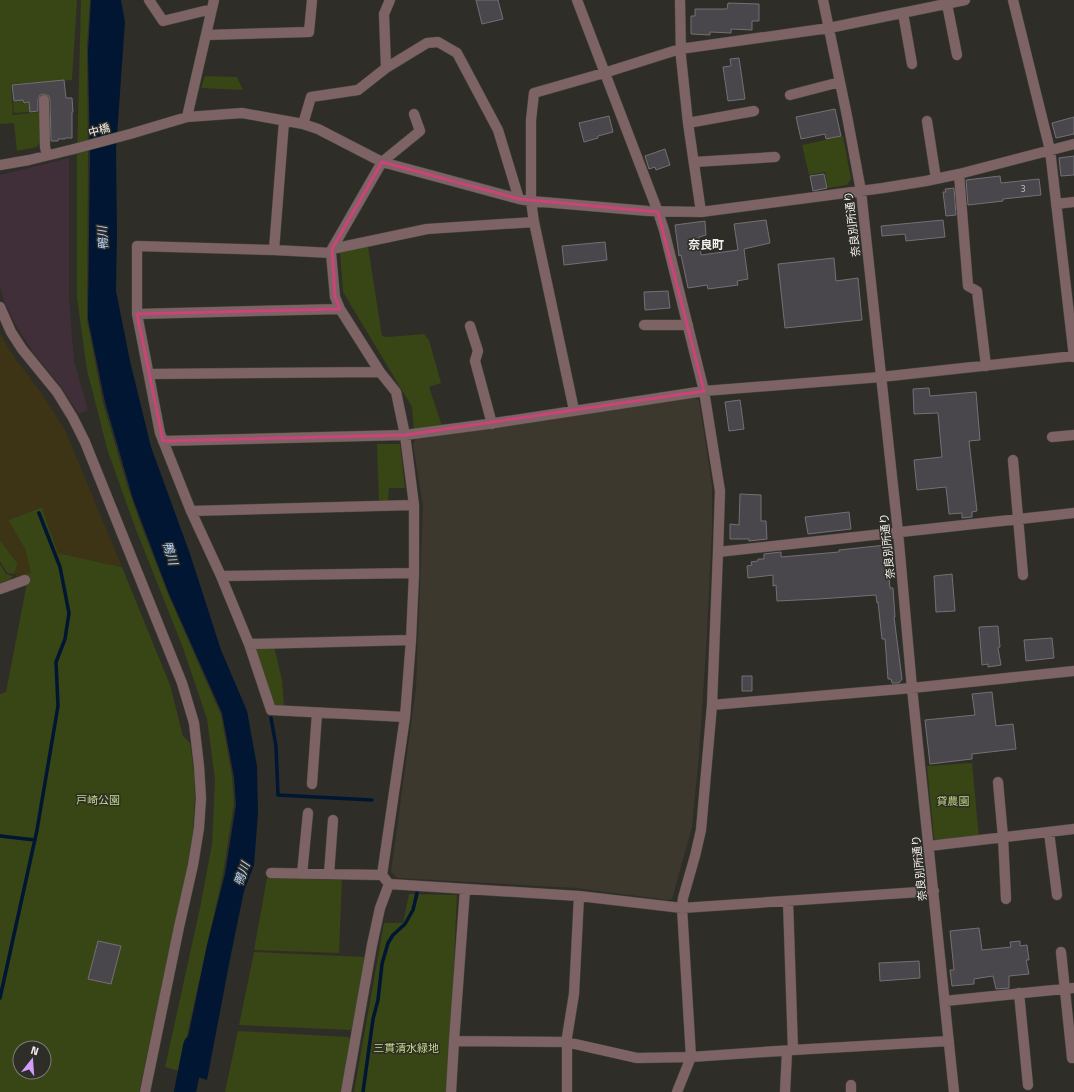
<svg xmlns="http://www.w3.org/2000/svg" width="1074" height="1092" viewBox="0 0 1074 1092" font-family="'Titillium Web','Noto Sans JP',sans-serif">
<rect width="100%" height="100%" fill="#2f2d27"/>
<path fill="#402e39" d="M 69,158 L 69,298 L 74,361 L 88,410 L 79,414 L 59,384 L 34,354 L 14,322 L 4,301 L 0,286 L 0,175 Z"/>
<path fill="#3d382d" d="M 691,397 L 699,400 L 712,486 L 712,530 L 706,650 L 699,755 L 692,827 L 672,899 L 668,900 L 575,888 L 397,878 L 391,872 L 416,688 L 423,507 L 413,444 L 416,439 Z"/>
<path fill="#384514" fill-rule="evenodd" d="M 0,0 L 77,0 L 72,80 L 11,84 L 13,115 L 39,112 L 40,142 L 37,147 L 17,151 L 14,123 L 0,124 Z
M 81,0 L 90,0 L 87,47 L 88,156 L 87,320 L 103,403 L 127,485 L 141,525 L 168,594 L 221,715 L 232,776 L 234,804 L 223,874 L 179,1071 L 165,1067 L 200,908 L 212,844 L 215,780 L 207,719 L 183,648 L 135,527 L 108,452 L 87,370 L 77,298 L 77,158 Z
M 205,76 L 237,77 L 243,90 L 201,88 Z
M 23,101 L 23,104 L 29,103 L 30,112 L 14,113 L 13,102 Z
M 843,136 L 851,179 L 847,185 L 828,188 L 825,172 L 809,175 L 802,145 Z
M 368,246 L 382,336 L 388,337 L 424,334 L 429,340 L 441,383 L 429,387 L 442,426 L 414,431 L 412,407 L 343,292 L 340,252 Z
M 377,444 L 400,444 L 405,488 L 389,488 L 388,501 L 379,502 Z
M 42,507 L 58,553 L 122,567 L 170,685 L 183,736 L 190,743 L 194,773 L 195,797 L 193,830 L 188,865 L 139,1092 L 0,1092 L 0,694 L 6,692 L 27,583 L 26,574 L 26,551 L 8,520 ZM 20,1048 L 44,1048 L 44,1072 L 20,1072 Z
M 0,540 L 18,564 L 14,574 L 7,573 L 0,561 Z
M 0,564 L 6,574 L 13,576 L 10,579 L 0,583 Z
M 274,646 L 282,680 L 284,706 L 277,706 L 273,703 L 255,647 Z
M 972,763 L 979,837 L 939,842 L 934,839 L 927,766 Z
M 267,878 L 342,880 L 339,953 L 254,950 Z
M 409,894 L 457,895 L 448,1092 L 354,1092 L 384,923 L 403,923 Z
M 254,952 L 365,957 L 353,1029 L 350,1030 L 239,1025 Z
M 238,1031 L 348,1037 L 352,1042 L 344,1092 L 225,1092 Z"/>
<path fill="#3c3414" d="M 0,334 L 16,360 L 40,391 L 65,430 L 122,567 L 58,553 L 42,507 L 8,520 L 26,551 L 31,573 L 26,574 L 26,577 L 19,578 L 14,574 L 18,564 L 0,540 Z"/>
<path fill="#001632" d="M 91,0 L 121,0 L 125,22 L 116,149 L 117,233 L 116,291 L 130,361 L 151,447 L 190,554 L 221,650 L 247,711 L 257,766 L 258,813 L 254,865 L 244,891 L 230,959 L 207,1080 L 181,1072 L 207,945 L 225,874 L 236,805 L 234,777 L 222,713 L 169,594 L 133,499 L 105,402 L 88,319 L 90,155 L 88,51 Z"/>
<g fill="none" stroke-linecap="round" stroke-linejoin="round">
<path stroke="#001632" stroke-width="3.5" d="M 271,718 L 276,746 L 278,795 L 372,800
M 0,836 L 35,840
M 0,998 L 37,830 L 58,706 L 56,662 L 65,639 L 69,613 L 60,567 L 39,513
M 363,1092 L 373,1019 L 378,1000 L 382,964 L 388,943 L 393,935 L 405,924 L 413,910 L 417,893"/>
<path stroke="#001632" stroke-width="22" d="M 185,1092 L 194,1046"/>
</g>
<path fill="#49464c" stroke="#737076" d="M 476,0 L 498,0 L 503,19 L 482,24 Z
M 728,3 L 759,4 L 759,21 L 752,21 L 752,30 L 731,29 L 731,33 L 710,32 L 710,35 L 691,34 L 691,16 L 695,16 L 695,9 L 727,9 Z
M 739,58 L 745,99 L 728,101 L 723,67 L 731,66 L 730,59 Z
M 64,80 L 66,98 L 72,98 L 73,112 L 72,112 L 72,138 L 65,138 L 65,139 L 58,139 L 58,141 L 51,141 L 50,100 L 49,96 L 44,94 L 40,95 L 38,100 L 38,111 L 30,112 L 29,102 L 24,103 L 23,100 L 14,101 L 12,85 Z
M 835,109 L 841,136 L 826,139 L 825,134 L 801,139 L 796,117 Z
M 609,116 L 613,132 L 598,136 L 598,138 L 584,142 L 579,123 Z
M 1074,117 L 1074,134 L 1056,138 L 1052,123 Z
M 665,149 L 670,165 L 656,170 L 655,167 L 649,169 L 645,156 Z
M 1074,156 L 1074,175 L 1061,176 L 1059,158 Z
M 824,174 L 827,188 L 813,191 L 810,176 Z
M 1000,176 L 1001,183 L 1039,179 L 1041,195 L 1003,199 L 1003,201 L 968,205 L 966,180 Z
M 954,188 L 956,215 L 946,216 L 943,192 L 946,192 L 945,189 Z
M 766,220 L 770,243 L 744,249 L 748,279 L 737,281 L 738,285 L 708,289 L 707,285 L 688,288 L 681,255 L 679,256 L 675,225 L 705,221 L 706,235 L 699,237 L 701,255 L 738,250 L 734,224 Z
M 943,220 L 945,237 L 906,241 L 905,234 L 882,236 L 881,226 Z
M 605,242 L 607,260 L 564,265 L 562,246 Z
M 834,258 L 836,281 L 858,278 L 862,320 L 785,328 L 778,264 Z
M 668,291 L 670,308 L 645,310 L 644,292 Z
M 929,388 L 930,396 L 976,392 L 980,440 L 969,441 L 977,511 L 972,512 L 972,517 L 962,518 L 962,513 L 949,514 L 946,487 L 917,490 L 914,460 L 942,457 L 938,413 L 914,414 L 913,389 Z
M 740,400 L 744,429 L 729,431 L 725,402 Z
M 740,494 L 761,495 L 761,521 L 766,521 L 767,539 L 749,541 L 749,539 L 730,539 L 730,524 L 739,525 Z
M 849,512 L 851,529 L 808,534 L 805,517 Z
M 886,545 L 890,588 L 893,588 L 895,617 L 894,617 L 902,679 L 899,683 L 892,683 L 891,679 L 888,679 L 885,639 L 882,639 L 878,602 L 877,603 L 876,595 L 819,599 L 777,601 L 776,585 L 773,586 L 773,575 L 748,578 L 747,566 L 752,565 L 751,562 L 758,561 L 758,559 L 764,559 L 764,554 L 781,552 L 781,557 L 839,552 L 839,550 Z
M 952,574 L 955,611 L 936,612 L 934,576 Z
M 998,626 L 1000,647 L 998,648 L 1001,665 L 988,667 L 988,664 L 982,665 L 979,627 Z
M 1052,638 L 1054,658 L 1026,661 L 1024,640 Z
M 742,676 L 752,676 L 752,691 L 742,691 Z
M 992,692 L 996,726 L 1013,724 L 1016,749 L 972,754 L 972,759 L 930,764 L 925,720 L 975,715 L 972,694 Z
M 979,928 L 982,950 L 1011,947 L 1010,942 L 1020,941 L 1020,946 L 1027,945 L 1029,960 L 1026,960 L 1029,974 L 1009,976 L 1009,988 L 996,989 L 993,976 L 974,979 L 974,984 L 952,986 L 950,970 L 954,970 L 950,931 Z
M 98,941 L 121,946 L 111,984 L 88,979 Z
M 919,961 L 920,978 L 880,981 L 879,963 Z"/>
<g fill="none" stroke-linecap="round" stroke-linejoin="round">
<defs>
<path id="minor" d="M 149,0 L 163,21 L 212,9
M 577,0 L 658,212 L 664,230 L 704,391 L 720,491 L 718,552 L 712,705 L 701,830 L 695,856 L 683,898 L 682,908 L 691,1057 L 677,1092
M 680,0 L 681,57 L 688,123 L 701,212
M 823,0 L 847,116 L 861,191 L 898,532 L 912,688 L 954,1092
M 1013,0 L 1050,150 L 1074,357
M 947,4 L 957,55
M 903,13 L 912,64
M 206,35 L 309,32 L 312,0
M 386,68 L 384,14 L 390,0
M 790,95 L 840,82
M 44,100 L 45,147 L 47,155
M 414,114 L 420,131 L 382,162 L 332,249 L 331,253 L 335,297 L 340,309 L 380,372 L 396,392 L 405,435 L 414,505 L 414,573 L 411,640 L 405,717 L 382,875 L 389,884 L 579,896 L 682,908 L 934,891
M 187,117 L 214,0
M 927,121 L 936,179
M 688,123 L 754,111
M 303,124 L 311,97 L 358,90 L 386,68 L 427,43 L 438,42 L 457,53 L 498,130 L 519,199
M 694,162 L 775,157
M 0,165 L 29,160 L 74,149 L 130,134 L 187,117 L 242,113 L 303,124 L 318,129 L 382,162 L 519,199 L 531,201 L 648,211 L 701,212 L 883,188 L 926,181 L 959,174 L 1074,144
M 959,174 L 968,286 L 977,291 L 986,366
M 1056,204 L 1074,202
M 332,249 L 427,229 L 534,222
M 274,250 L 284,121
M 331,253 L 274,250 L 137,246 L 137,314 L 160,433 L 191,511 L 221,576 L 249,644 L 271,710 L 405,717
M 0,307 L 11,332 L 22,349 L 57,392 L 73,418 L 85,442 L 182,683 L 194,723 L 199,766 L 201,798 L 199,828 L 193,865 L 179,927 L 145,1092
M 137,314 L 340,309
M 644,325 L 688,325
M 470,326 L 478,351 L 475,361 L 492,424
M 149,374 L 380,372
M 574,410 L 534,222 L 531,201 L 531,120 L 534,93 L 604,73 L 680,49 L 829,28 L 965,0
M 1052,437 L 1074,435
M 163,441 L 405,435 L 488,424 L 704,391 L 881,377 L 1074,356
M 1013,460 L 1023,575
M 191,511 L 414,505
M 718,552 L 1074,513
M 221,576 L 414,573
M 0,589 L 25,580
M 249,644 L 411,640
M 712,705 L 912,688 L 1074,671
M 998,782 L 1003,837 L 1006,899
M 312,784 L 317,713
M 1049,832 L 1057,895
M 929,846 L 1074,829
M 271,873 L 382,875
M 302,874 L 308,813
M 329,874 L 333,820
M 788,901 L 793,1050
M 1061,952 L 1072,1058 L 1074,1058
M 1019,993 L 1028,1085
M 945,1001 L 1074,988
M 454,1041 L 566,1042 L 637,1058 L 691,1057 L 793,1050 L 949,1041
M 346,1092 L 372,945 L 380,908 L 389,884
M 451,1092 L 454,1041 L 465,889
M 567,1092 L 567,1037 L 574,994 L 579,896
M 785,1092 L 787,1051
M 851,1092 L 851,1085"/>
</defs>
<use href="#minor" stroke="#4a4843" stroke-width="11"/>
<use href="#minor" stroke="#7e6365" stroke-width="10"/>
</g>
<path fill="none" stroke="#cb4378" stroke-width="3" stroke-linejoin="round" d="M 382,162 L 519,199 L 658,212 L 704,391 L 405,435 L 163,441 L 137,314 L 340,309 L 335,297 L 332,249 Z"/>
<g text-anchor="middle" stroke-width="3" stroke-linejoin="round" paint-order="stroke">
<g font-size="9" fill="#c7c6c4">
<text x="1023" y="192">3</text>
</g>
<g font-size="11" fill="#f1f0ec" stroke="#2f2d27">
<text transform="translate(99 130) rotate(-15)" y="4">中橋</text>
<text transform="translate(852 224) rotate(-97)" y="4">奈良別所通り</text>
<text transform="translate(887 546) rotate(-96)" y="4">奈良別所通り</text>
<text transform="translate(919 868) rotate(-96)" y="4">奈良別所通り</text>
</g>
<g font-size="11" fill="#c0d987" stroke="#2f2d27">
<text x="98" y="804">戸崎公園</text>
<text x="953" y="805">貸農園</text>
<text x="406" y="1052">三貫清水緑地</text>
</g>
<g font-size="12" font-style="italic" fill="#b4d4fc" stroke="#2f2d27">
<text transform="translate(103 238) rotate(-94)" y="4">鴨川</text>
<text transform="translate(170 553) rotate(73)" y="4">鴨川</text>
<text transform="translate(242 874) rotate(-70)" y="4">鴨川</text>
</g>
<g font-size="12" font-weight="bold" fill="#f1f0ec" stroke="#2f2d27">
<text x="706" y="249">奈良町</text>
</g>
</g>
<g transform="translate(32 1060) rotate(17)"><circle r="19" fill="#2f2d27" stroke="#7d7b76"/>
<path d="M0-3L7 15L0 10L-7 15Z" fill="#d29dfd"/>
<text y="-6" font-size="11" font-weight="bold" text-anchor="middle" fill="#f1f0ec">N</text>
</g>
</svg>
